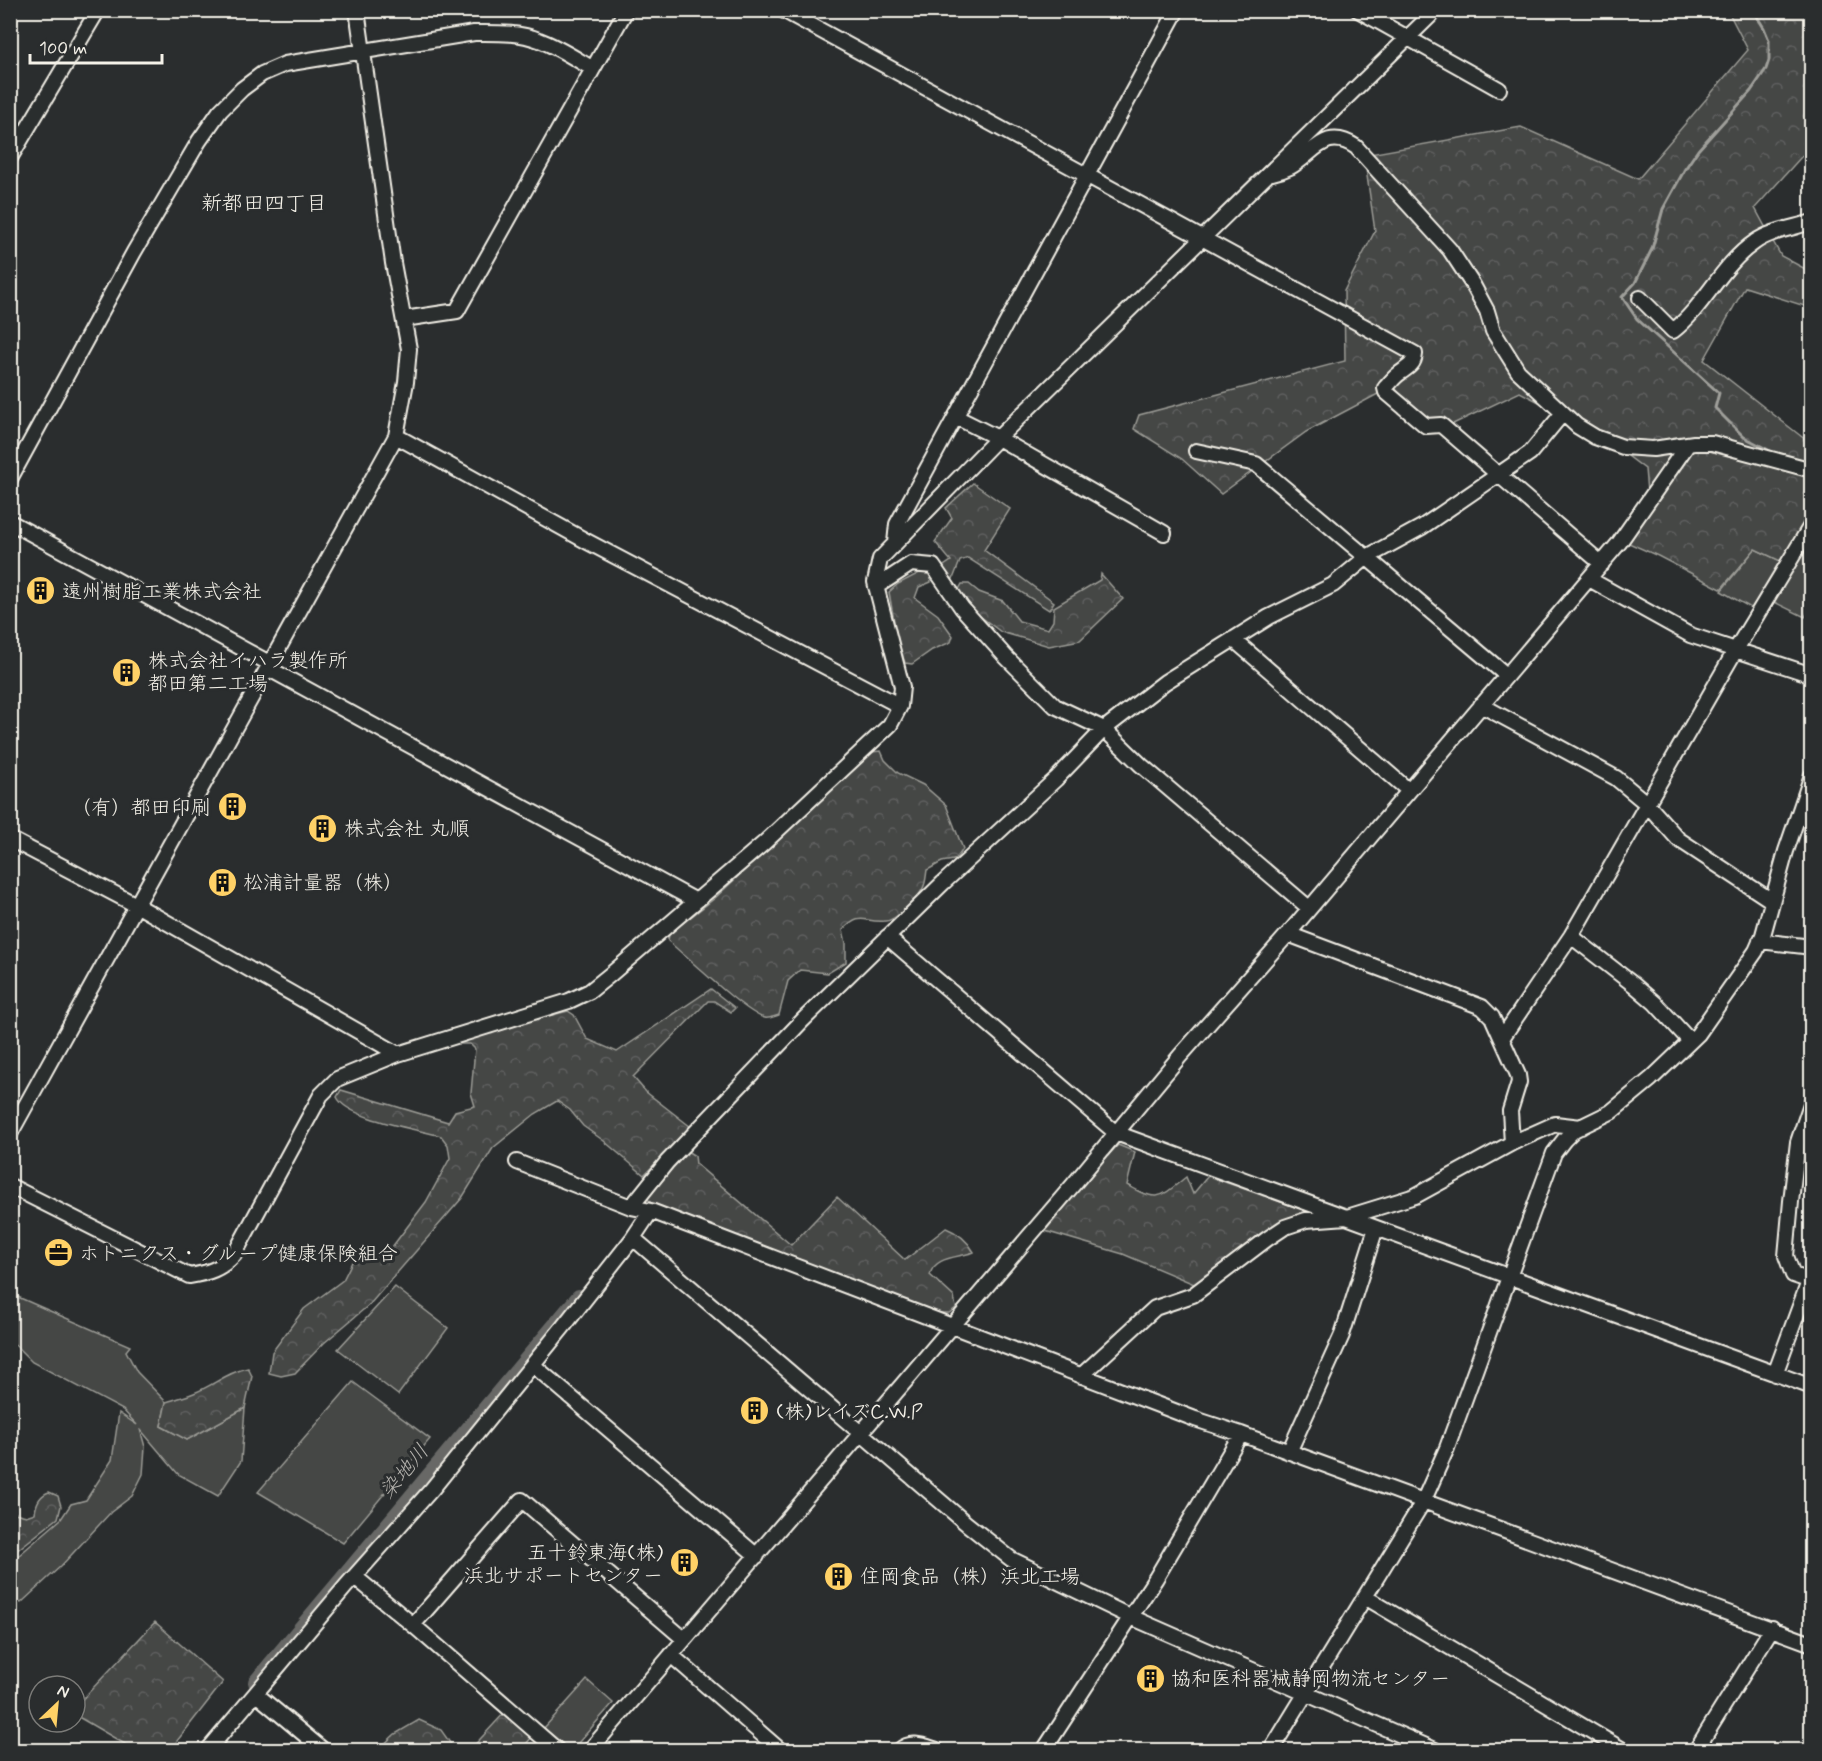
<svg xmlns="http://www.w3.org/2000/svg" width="1822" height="1761" viewBox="0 0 1822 1761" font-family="Mynerve,'Klee One',sans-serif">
<defs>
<pattern id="forest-crowns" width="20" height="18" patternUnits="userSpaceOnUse" patternTransform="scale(1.5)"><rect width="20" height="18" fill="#444645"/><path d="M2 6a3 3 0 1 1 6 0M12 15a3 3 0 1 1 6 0" fill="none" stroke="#606160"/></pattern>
</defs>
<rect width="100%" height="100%" fill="#2a2d2e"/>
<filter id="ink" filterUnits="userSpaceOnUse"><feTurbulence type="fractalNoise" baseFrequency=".0167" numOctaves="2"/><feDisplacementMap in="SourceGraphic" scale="12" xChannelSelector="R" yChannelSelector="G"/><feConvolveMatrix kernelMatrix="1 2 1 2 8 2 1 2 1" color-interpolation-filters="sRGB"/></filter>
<g filter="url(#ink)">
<path fill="#444645" stroke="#9c9c96" stroke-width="1.5" d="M 1803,540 L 1811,545 L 1811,606 L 1805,617 L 1770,600 Z
M 1755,549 L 1787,564 L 1758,612 L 1721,591 Z
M 395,1287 L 448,1328 L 398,1395 L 338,1349 Z
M 11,1294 L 130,1346 L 126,1351 L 137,1372 L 166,1402 L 161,1426 L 187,1440 L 245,1408 L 241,1461 L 218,1496 L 178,1474 L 140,1429 L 145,1447 L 143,1474 L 132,1496 L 111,1512 L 61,1566 L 21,1603 L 11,1600 L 11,1562 L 61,1519 L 71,1504 L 86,1500 L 112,1460 L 119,1413 L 137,1425 L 123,1410 L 32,1362 L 11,1341 Z
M 353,1382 L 430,1439 L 343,1543 L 258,1492 Z
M 587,1680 L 613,1703 L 572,1750 L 570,1750 L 544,1728 Z"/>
<path fill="url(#forest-crowns)" stroke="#9c9c96" stroke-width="1.5" d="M 1728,11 L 1811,11 L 1811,146 L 1755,208 L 1781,256 L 1811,272 L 1811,308 L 1745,287 L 1704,360 L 1811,444 L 1811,520 L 1787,564 L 1755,549 L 1721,589 L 1658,556 L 1622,540 L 1648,504 L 1645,469 L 1596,432 L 1520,392 L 1434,433 L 1393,386 L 1306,432 L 1221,494 L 1182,459 L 1134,429 L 1139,415 L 1345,361 L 1344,291 L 1375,231 L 1364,155 L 1521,127 L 1638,179 L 1748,50 Z
M 973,483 L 1010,509 L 984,550 L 1054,602 L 1049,610 L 968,558 L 960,561 L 953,579 L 938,570 L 951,561 L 935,542 L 952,518 L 946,508 Z
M 925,570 L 930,575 L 931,582 L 919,587 L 915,598 L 938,615 L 953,636 L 951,642 L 932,650 L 912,664 L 905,663 L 897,639 L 889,592 L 898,584 Z
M 1101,574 L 1123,599 L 1080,640 L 1049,646 L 1001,632 L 960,601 L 957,593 L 962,584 L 969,584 L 979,592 L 1003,601 L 1019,621 L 1048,629 L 1053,621 L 1054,607 L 1100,580 Z
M 881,751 L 885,760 L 898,773 L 923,785 L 946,805 L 963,849 C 954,863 956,859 942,862 C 937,864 932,868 927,870 C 926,875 926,883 923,888 C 918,898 896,921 885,921 C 863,923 862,911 843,930 L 846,943 L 846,962 L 828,973 L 800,970 L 788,981 L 779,1015 C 775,1016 769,1019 765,1018 C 747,1015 685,955 668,941 L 669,934 L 715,898 L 871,752 Z
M 711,989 L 735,1008 L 731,1012 L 714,1001 L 708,1001 L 633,1077 L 646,1092 L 691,1127 L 644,1175 L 604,1141 L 583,1126 L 570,1110 L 557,1101 L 535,1114 L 493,1148 L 462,1198 L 370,1304 L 324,1343 L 295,1373 L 281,1376 L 269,1373 L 272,1352 L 304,1309 L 343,1280 L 352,1262 L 389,1251 L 426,1202 L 450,1158 L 448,1145 L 441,1136 C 417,1129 347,1119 337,1097 L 341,1090 L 448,1122 L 455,1111 L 475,1106 L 471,1093 L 475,1049 L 470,1044 L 460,1044 L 458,1039 L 568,1011 L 574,1015 L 587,1039 L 617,1052 Z
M 1118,1145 L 1135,1152 L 1127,1185 C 1158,1203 1160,1198 1186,1177 L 1193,1194 L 1208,1176 L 1309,1212 C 1271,1221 1231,1259 1200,1283 L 1194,1284 L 1123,1254 L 1045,1231 L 1086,1179 Z
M 687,1151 L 695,1156 L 696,1164 L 791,1245 L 837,1197 L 905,1260 L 946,1228 C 959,1233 967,1240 974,1252 C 959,1258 934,1256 930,1275 L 954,1297 L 956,1308 L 949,1313 L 938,1313 L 651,1203 L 647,1198 Z
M 248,1368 L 252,1376 L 245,1408 L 187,1440 L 161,1426 L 166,1402 C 175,1399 185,1397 194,1393 C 213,1386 227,1372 248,1368 Z
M 49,1492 L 58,1496 L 61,1506 L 58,1518 L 11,1555 L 11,1512 L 26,1516 L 35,1513 C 36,1504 40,1495 49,1492 Z
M 155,1622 L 223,1682 L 170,1750 L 135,1750 L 75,1715 L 75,1707 Z
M 506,1711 L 532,1737 L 521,1750 L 470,1750 Z
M 419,1720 L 441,1730 L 455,1750 L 378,1750 L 395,1734 Z"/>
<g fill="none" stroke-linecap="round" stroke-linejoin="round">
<path stroke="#9f9f9a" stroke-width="3" d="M 1753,10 L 1764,28 L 1769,40 L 1769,60 L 1766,69 L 1751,91 L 1698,150 L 1685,169 L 1663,209 L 1652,249 L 1635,283 L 1622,297 L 1637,319 L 1719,393 L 1715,408 L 1744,437 L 1774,453"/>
<path stroke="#676866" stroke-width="16" d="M 256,1682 L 579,1297"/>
<defs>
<path id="minor" d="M 783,10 L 1415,354 C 1414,365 1408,367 1400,373 C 1394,377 1390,383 1385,388 L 1386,392 L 1426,426 L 1441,425 L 1602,564
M 1358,10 L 1499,89
M 10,158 L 98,10
M 1272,173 C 1278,172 1284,170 1290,167 C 1314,154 1325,126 1356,147 L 1450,250 L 1473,285 L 1487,311 L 1493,331 L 1518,371 L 1577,426 L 1595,437 L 1623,447 L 1653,449 L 1694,443 L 1712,443 L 1812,470
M 1640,298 L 1673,331 C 1705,306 1721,265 1755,242 C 1770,231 1793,228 1812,222
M 404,319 L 457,311 L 626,10
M 1563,413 L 1530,453 L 1422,527 L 1367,557 L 1333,585 L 1269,617 L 1165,682 L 1104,729 L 1056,779 L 943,883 L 803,1020 L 667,1162 L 631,1207 L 651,1211 L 1195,1419 L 1241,1434 L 1812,1644
M 956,417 L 998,438 L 1164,533
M 396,436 L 588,542 L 900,706
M 1196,451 L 1256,464 L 1506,675
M 10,479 L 134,252 L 199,141 L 220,111 L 242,89 L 262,74 L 285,64 L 474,33 C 496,33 519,32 539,40 C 558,47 576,59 593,69
M 10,522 L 269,663 L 275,672 L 696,901
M 895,543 L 897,524 L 1177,10
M 1589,579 L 1690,635 L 1812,675
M 876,587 L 911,564 L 933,566 L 962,608 L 1005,656 L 1055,706 L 1104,729 L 1141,765 L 1309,908
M 1233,639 L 1408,790
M 1481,705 L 1616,778 L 1646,803 L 1678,839 L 1772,901
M 10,839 L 138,906 L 398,1054
M 1288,934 L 1482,1007 L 1492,1017 L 1518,1075 L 1519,1082 L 1510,1111 L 1512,1143
M 1571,936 L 1634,985 L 1655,1003 L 1690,1041
M 887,937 L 1116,1133 L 1812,1387
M 1760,941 L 1812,947
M 1502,1038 L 1571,936 L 1735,651 L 1812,524
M 10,1134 L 396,436 L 406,382 L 409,349 L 393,263 L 357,10
M 517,1162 L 631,1207
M 10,1186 L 189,1276 C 208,1273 221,1269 234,1255 L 321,1095 L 337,1079 L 398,1054 L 569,1001 L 590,991 L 611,974 L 764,843 L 890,725 L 900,706 L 902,687 L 875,582 L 880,559 L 998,438 L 1436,10
M 633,1238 L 967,1524 L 1011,1559 L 1131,1617 L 1435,1750
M 1811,1281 L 1793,1275 L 1786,1256 L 1791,1201 L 1798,1142 L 1812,1101
M 533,1365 L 757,1556
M 1775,1374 L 1807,1287 L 1812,1281
M 1081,1376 L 1155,1308 L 1193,1295 L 1267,1239 L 1285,1227 L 1306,1220 L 1347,1217 L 1415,1196 L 1512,1143 L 1555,1124 L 1581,1127
M 1289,1452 L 1342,1335 L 1376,1228
M 355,1577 L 413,1625 L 557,1750
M 1365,1597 L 1623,1750
M 413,1625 L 522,1500 L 684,1639
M 671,1655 L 780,1750
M 256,1694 L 323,1750
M 208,1750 L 346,1586 L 432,1489 L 563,1327 L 633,1238 L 651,1211
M 590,1750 L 1073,1185 L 1180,1056 L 1288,934 L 1619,543 L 1688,444
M 900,1750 C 911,1740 924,1746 937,1750
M 1044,1750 L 1156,1578 L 1241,1434
M 1271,1750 L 1423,1502 L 1447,1448 L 1554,1153 L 1564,1140 L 1574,1130 L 1611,1112 L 1651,1079 L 1698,1034 L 1756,951 L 1763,935 L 1786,851 L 1812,775
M 1696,1750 L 1772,1628"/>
</defs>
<use href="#minor" stroke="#f4f1e8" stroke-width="18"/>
<use href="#minor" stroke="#2a2d2e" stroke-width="14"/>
</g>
</g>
<defs>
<symbol id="building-disc" viewBox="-11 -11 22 22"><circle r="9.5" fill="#ffd166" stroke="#2a2d2e"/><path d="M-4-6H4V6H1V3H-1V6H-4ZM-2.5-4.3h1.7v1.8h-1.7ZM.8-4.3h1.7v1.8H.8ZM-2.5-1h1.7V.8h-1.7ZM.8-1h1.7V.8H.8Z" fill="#111"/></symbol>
<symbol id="office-disc" viewBox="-11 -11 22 22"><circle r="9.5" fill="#ffd166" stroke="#2a2d2e"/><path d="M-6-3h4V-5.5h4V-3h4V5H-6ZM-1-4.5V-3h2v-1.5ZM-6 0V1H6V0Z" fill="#111"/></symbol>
</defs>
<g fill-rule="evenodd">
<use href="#building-disc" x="24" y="574" width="33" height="33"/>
<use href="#building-disc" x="110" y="656" width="33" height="33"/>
<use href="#building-disc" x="216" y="790" width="33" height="33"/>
<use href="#building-disc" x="306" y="812" width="33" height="33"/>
<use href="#building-disc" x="206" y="866" width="33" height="33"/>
<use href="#office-disc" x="42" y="1236" width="33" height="33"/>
<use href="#building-disc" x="738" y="1394" width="33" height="33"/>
<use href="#building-disc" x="668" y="1546" width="33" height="33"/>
<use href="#building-disc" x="822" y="1560" width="33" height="33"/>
<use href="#building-disc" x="1134" y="1662" width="33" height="33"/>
</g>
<g text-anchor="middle" stroke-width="6" stroke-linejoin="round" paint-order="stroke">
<g font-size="20" fill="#f4f1e8" stroke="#2a2d2e" text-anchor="start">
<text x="62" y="598">遠州樹脂工業株式会社</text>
<text x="148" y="667">株式会社イハラ製作所<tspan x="148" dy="23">都田第二工場</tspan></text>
<text x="211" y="814" text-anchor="end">（有）都田印刷</text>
<text x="344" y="835">株式会社 丸順</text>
<text x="243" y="889">松浦計量器（株）</text>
<text x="79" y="1260">ホトニクス・グループ健康保険組合</text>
<text x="776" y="1418">(株)レイズC.W.P</text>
<text x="663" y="1559" text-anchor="end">五十鈴東海(株)<tspan x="663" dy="23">浜北サポートセンター</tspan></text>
<text x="860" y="1583">住岡食品（株）浜北工場</text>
<text x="1171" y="1685">協和医科器械静岡物流センター</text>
</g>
<g font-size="21" fill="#f4f1e8" stroke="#2a2d2e">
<text x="264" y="210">新都田四丁目</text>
</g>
<g font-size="21" font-style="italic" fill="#b5b3ae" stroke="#2a2d2e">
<text transform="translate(404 1471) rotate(-50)" y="7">染地川</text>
</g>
</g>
<rect width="1822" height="1761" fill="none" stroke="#2a2d2e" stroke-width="36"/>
<rect x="18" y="18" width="1786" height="1725" fill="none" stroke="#f4f1e8" stroke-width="2" filter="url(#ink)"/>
<g transform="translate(57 1704) rotate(26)"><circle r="28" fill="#2a2d2e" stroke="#7b7b78" stroke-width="1.5"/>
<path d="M0-4.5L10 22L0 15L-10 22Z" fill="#ffd166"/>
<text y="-9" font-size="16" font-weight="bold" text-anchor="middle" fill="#f4f1e8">N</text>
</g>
<path d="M30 54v9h132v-9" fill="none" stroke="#f4f1e8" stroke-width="3"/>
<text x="39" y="54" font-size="18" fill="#f4f1e8" stroke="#2a2d2e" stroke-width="4.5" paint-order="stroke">100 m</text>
</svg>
